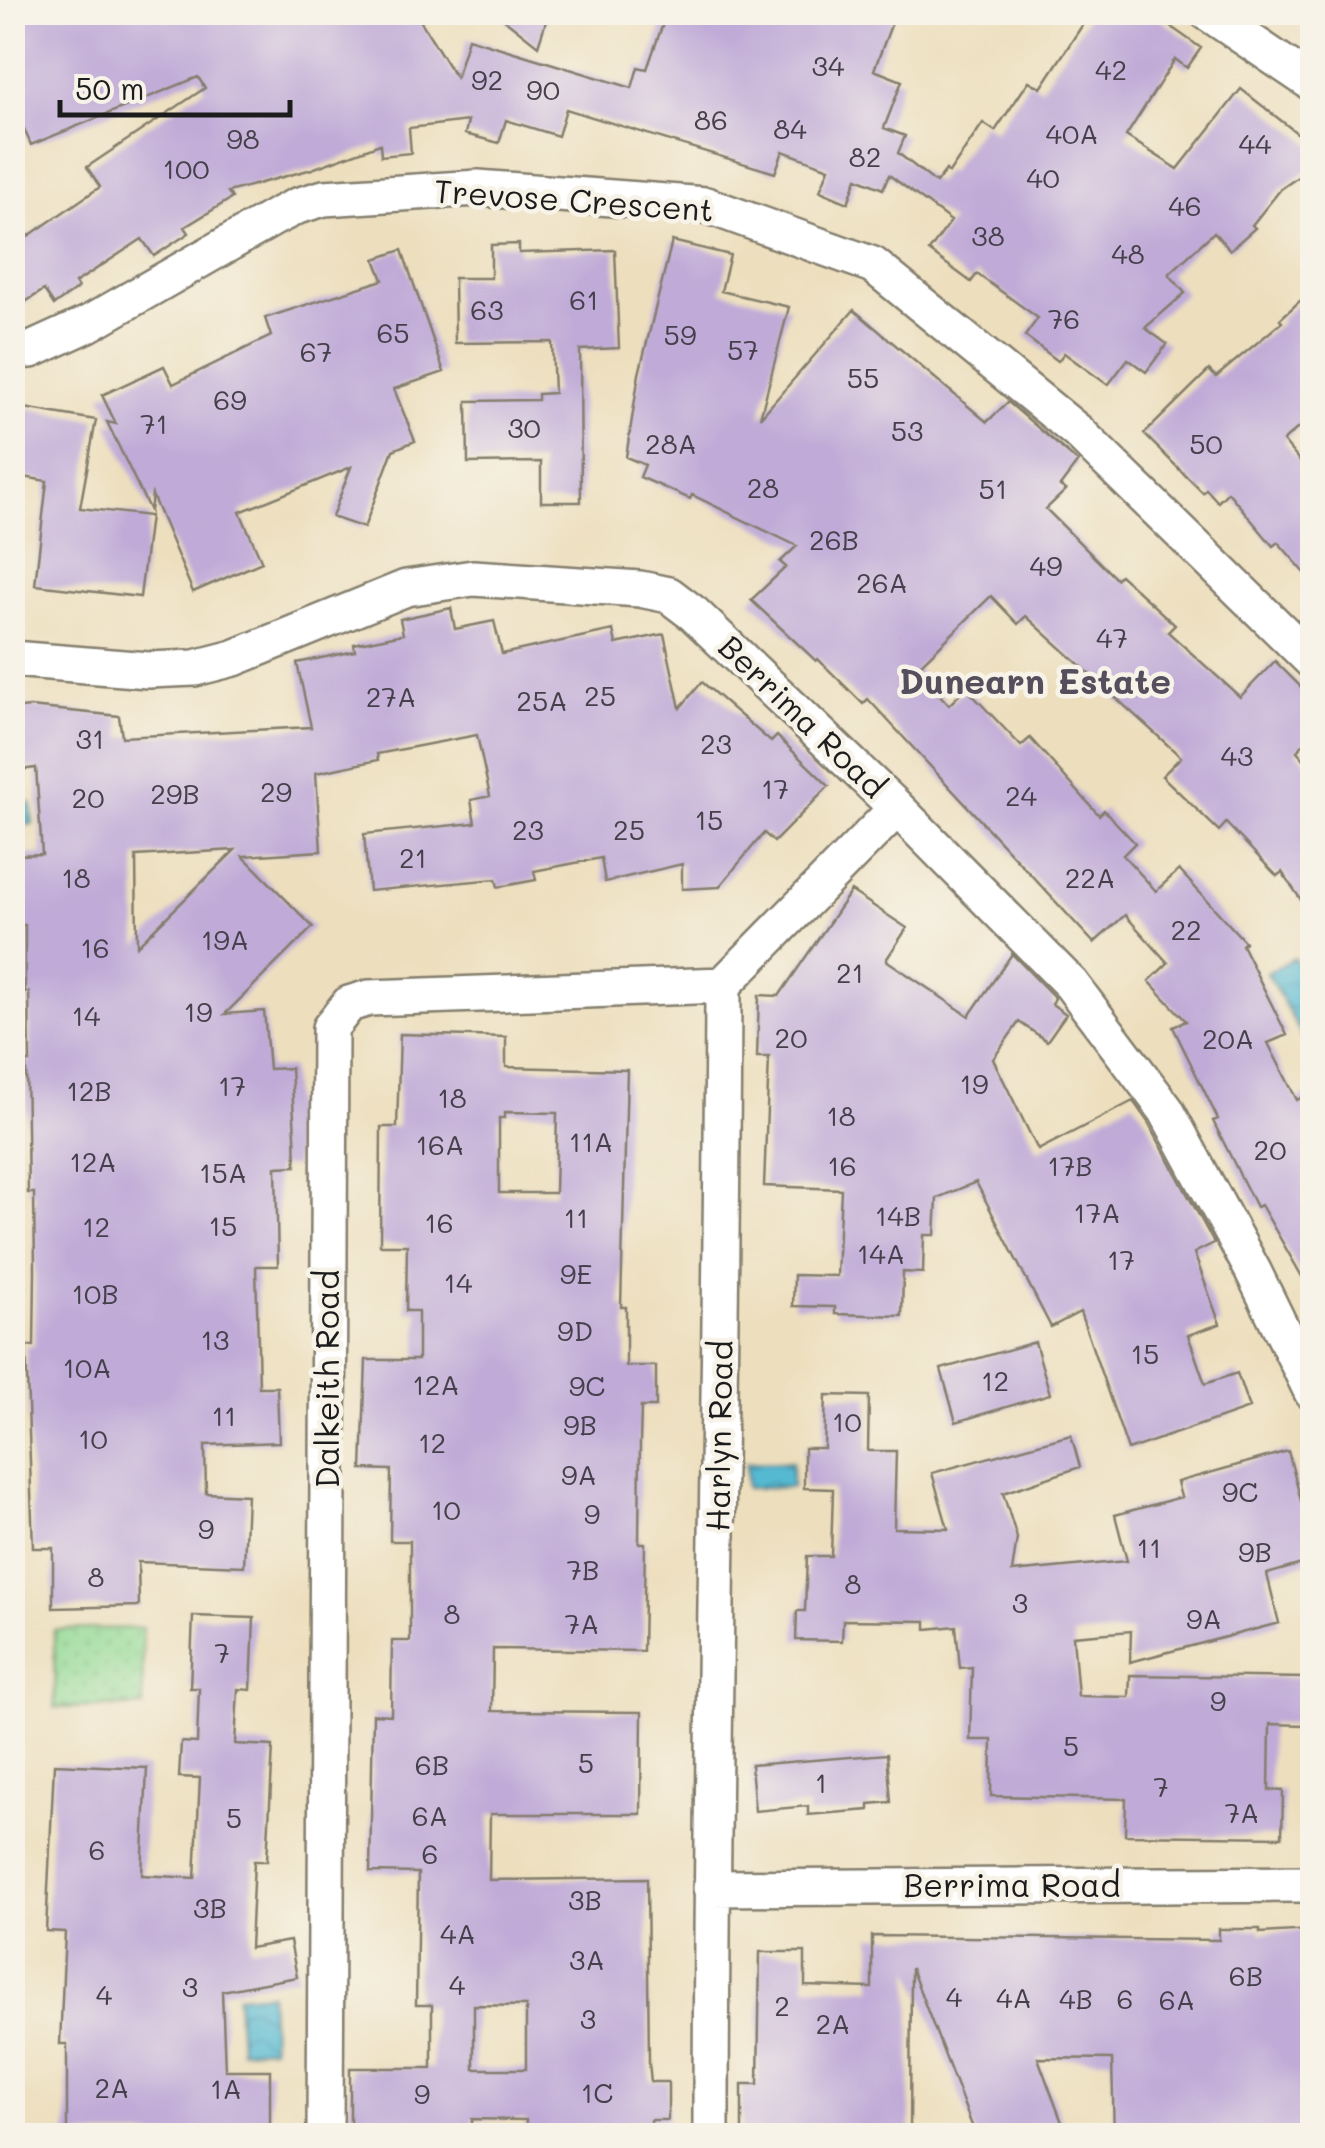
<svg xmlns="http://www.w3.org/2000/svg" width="1325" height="2148" viewBox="0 0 1325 2148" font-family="Mali,sans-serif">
<defs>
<pattern id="garden-dots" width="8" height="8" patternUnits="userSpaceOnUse" patternTransform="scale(2.5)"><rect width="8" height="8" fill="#93da94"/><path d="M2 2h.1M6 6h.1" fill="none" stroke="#7eba7f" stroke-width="1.8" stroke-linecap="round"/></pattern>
<pattern id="water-waves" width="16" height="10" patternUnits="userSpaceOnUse" patternTransform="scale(2.5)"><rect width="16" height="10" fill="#54b9d2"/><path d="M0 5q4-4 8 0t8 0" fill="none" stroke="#499eb4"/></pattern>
</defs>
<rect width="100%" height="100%" fill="#f7f3e8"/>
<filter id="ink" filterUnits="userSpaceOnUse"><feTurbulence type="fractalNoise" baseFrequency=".01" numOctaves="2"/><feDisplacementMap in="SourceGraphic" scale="20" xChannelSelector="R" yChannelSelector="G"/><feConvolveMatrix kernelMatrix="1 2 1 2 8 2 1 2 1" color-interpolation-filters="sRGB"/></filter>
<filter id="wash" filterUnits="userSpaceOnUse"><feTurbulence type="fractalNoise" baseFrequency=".0048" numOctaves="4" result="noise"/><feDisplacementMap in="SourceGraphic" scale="40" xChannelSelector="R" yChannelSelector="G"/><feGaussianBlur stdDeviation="2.25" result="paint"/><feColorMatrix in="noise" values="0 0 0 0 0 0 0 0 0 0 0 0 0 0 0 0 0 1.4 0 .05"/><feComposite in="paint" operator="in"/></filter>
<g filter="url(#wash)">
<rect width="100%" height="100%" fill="#eddfbe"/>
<path fill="url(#garden-dots)" stroke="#587b58" stroke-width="2.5" d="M 142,1628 L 143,1706 L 55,1708 L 54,1630 Z"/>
<path fill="url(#water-waves)" stroke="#386a77" stroke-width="2.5" d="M 31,803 L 33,824 L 13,826 L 13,805 Z
M 1294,958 L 1312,991 L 1312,1037 L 1305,1041 L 1267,973 Z
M 792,1462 L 792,1487 L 747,1488 L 746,1463 Z
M 270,1993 L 272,2048 L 240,2050 L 237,1996 Z"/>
<g id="blocks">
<path fill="#c0aad7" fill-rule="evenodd" d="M 12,12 L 415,12 L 456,78 L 468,38 L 632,88 L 638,67 L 647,69 L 667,12 L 896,12 L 874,70 L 902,81 L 884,128 L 905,136 L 898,153 L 936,183 L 946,170 L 949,173 L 983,123 L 995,131 L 1029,81 L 1041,88 L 1091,12 L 1150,12 L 1201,48 L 1187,68 L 1175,59 L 1126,136 L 1178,169 L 1241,89 L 1312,145 L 1312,167 L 1281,189 L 1252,225 L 1255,228 L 1230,250 L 1214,232 L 1169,274 L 1185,293 L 1145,328 L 1167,344 L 1146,372 L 1128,359 L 1108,385 L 1064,353 L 1058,361 L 1025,336 L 1038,318 L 977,274 L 971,282 L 929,251 L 951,221 L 889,175 L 883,189 L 857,178 L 848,203 L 820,191 L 829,168 L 783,151 L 775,173 L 566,109 L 558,136 L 506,120 L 499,143 L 465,134 L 468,121 L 409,128 L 411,153 L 381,156 L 380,144 L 312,169 L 228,192 L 232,198 L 185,227 L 189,233 L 154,256 L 142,239 L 75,283 L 78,288 L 54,305 L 44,290 L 22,304 L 12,290 L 12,215 L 27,237 L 100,187 L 87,167 L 205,88 L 198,77 L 31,145 L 12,101 Z
M 495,12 L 549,12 L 538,46 Z
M 672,241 L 730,255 L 721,291 L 789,307 L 760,418 L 854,310 L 987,422 L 1008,402 L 1078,462 L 1060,486 L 1066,490 L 1046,509 L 1116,579 L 1120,575 L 1175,625 L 1168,632 L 1240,697 L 1275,661 L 1312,698 L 1312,735 L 1297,751 L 1312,768 L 1312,916 L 1282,872 L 1277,876 L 1226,823 L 1219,831 L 1162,776 L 1181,757 L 1026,616 L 1018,624 L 991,596 L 916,669 L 949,705 L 966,688 L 1021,746 L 1030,738 L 1099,815 L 1104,810 L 1135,843 L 1123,855 L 1156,891 L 1179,870 L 1245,942 L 1242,945 L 1287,1035 L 1268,1043 L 1297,1100 L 1312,1092 L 1312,1294 L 1261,1205 L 1256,1207 L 1213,1121 L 1218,1119 L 1173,1027 L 1186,1021 L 1149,981 L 1168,963 L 1125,915 L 1094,943 L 868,699 L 863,704 L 818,659 L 816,661 L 751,600 L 786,567 L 780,562 L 797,546 L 692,495 L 690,499 L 640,477 L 645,465 L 626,457 L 639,374 Z
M 519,244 L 519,253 L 615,250 L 619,348 L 580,350 L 581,502 L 541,502 L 541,462 L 468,463 L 467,401 L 538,400 L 538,394 L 554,393 L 552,342 L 455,343 L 454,278 L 491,278 L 491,245 Z
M 402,250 L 444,372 L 394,389 L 415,441 L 393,450 L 364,528 L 332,517 L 351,467 L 240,512 L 262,562 L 193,592 L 152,495 L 150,511 L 107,422 L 116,424 L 102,395 L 164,366 L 173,384 L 271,336 L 265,318 L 383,280 L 375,259 Z
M 1312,290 L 1312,416 L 1283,441 L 1312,476 L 1312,581 L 1278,542 L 1273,546 L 1228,492 L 1218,502 L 1206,489 L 1203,493 L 1144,434 L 1209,370 L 1216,377 L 1282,322 L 1280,319 Z
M 12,406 L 96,420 L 80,508 L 150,516 L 140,597 L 35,585 L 47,481 L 12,475 Z
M 451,608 L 455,629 L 494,621 L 502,654 L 613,630 L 616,644 L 664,634 L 680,708 L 702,682 L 771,742 L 777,736 L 829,786 L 774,842 L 764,833 L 719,887 L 682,889 L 682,864 L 605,882 L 601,858 L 534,871 L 536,880 L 498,887 L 496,879 L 369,891 L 364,834 L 475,823 L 471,800 L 490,796 L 477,735 L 377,754 L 378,760 L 316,773 L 321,851 L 243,856 L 313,927 L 225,1014 L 264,1011 L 269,1069 L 291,1068 L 295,1135 L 296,1166 L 276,1167 L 278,1266 L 256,1266 L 259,1387 L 277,1387 L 279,1442 L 205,1445 L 206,1493 L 247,1495 L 244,1566 L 138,1562 L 139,1606 L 53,1608 L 53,1548 L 33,1548 L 26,1346 L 34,1346 L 35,1271 L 34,1193 L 28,1193 L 26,1062 L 30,1062 L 29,992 L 25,992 L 25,925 L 17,925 L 16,855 L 42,854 L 36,768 L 12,771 L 12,709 L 30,707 L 119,716 L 122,737 L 311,727 L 297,663 L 355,651 L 354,644 L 403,634 L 400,619 ZM 235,850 L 137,946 L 136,856 Z
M 851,891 L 907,928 L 886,960 L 969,1016 L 1012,954 L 1055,998 L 1052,1004 L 1066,1014 L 1047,1041 L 1019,1022 L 993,1059 L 1038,1150 L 1133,1101 L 1148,1122 L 1214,1243 L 1194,1253 L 1220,1324 L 1188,1335 L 1205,1384 L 1237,1373 L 1249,1408 L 1128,1450 L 1080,1312 L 1051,1327 L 976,1182 L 937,1198 L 935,1235 L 924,1235 L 923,1273 L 903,1272 L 902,1316 L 835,1314 L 835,1307 L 793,1306 L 794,1275 L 837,1276 L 841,1189 L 764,1186 L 769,1057 L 757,1057 L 759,995 L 779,996 Z
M 400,1034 L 506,1037 L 506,1067 L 627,1070 L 621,1307 L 626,1307 L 626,1366 L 656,1366 L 656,1407 L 641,1407 L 640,1443 L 639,1543 L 645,1543 L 643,1651 L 493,1649 L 492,1711 L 642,1712 L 641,1814 L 490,1814 L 489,1880 L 647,1878 L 649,2062 L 651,2082 L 668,2082 L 668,2120 L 651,2120 L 651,2136 L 526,2136 L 526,2120 L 472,2119 L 472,2136 L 372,2136 L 372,2127 L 350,2127 L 350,2068 L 432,2068 L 432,2005 L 416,2005 L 418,1873 L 370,1872 L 373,1714 L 391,1715 L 392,1641 L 410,1641 L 410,1541 L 390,1541 L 391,1470 L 362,1469 L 366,1360 L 418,1360 L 418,1311 L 406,1311 L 407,1245 L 380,1245 L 381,1127 L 397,1127 ZM 505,1112 L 557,1113 L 555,1193 L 499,1193 L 499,1118 L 505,1118 ZM 474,2005 L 526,2006 L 526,2069 L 474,2069 Z
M 1035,1342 L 1050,1394 L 956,1422 L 941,1369 Z
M 826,1395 L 869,1396 L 868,1451 L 896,1451 L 894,1528 L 948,1529 L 932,1473 L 1071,1435 L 1080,1467 L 1003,1493 L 1017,1538 L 1012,1572 L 1127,1561 L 1115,1515 L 1181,1497 L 1177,1482 L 1288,1451 L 1312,1543 L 1312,1561 L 1267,1574 L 1279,1623 L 1130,1662 L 1131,1631 L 1073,1636 L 1078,1696 L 1129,1697 L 1130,1675 L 1306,1678 L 1305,1725 L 1270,1724 L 1269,1790 L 1283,1791 L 1282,1837 L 1125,1835 L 1126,1799 L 991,1796 L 992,1740 L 970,1740 L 972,1667 L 960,1668 L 956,1626 L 926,1629 L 926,1621 L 843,1620 L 842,1641 L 796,1640 L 797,1611 L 805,1611 L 807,1556 L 831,1556 L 833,1489 L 804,1488 L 804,1448 L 824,1448 Z
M 193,1616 L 254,1618 L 251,1690 L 238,1689 L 235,1744 L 273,1746 L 267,1861 L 254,1861 L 250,1948 L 290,1941 L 297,1977 L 222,1991 L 225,2070 L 270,2070 L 270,2136 L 67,2136 L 67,2044 L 60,2044 L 65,1932 L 46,1931 L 54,1764 L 147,1768 L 142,1875 L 195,1878 L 200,1778 L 179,1777 L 181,1742 L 197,1743 L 199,1688 L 190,1688 Z
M 887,1754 L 891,1802 L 869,1804 L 869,1810 L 808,1815 L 808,1806 L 755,1811 L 751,1765 Z
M 1219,1929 L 1260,1929 L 1260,1933 L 1312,1930 L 1312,2136 L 1114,2136 L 1112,2059 L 1038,2058 L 1067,2136 L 976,2136 L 911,1968 L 910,2136 L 742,2136 L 742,2084 L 758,2084 L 760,1952 L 805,1952 L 805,1986 L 872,1988 L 872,1936 L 1219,1940 Z"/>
</g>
</g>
<g filter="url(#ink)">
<use href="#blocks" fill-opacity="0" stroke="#847e6d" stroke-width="2.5"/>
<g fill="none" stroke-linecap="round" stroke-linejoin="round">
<defs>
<path id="minor" d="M 1207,12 L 1312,83
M 12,351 L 31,350 L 88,324 L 275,217 L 297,206 L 324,198 L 478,188 L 706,205 L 873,265 L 1078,432 L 1312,661
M 12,659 L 148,670 L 195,668 L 234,658 L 406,588 L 473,578 L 640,589 L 669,595 L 694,614 L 897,808 L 1071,984 L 1166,1110 L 1253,1271 L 1312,1392
M 711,1888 L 1312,1884
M 325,2136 L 330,1028 L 349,1004 L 369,998 L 723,985
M 711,2136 C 711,1752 722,1368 723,985 L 897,808"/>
</defs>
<use href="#minor" stroke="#847e6d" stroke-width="40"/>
<use href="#minor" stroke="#fff" stroke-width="35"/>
</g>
</g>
<g text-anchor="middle" stroke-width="9" stroke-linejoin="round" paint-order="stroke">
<g font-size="28" fill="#45404b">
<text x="828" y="76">34</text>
<text x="1111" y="80">42</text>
<text x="487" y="90">92</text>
<text x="543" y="100">90</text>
<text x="711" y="130">86</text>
<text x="790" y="139">84</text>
<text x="1072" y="144">40A</text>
<text x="243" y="149">98</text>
<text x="1255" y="154">44</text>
<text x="865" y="167">82</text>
<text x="186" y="179">100</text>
<text x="1043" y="188">40</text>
<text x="1185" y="216">46</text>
<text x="988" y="246">38</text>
<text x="1128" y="264">48</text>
<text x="584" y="310">61</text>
<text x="487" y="320">63</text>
<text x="1064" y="329">76</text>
<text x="393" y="343">65</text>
<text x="680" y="345">59</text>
<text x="743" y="360">57</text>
<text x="316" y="362">67</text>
<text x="863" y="388">55</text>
<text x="230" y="410">69</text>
<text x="154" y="434">71</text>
<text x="524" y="438">30</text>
<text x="907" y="441">53</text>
<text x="671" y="454">28A</text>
<text x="1206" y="454">50</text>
<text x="763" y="498">28</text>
<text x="993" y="499">51</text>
<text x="834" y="550">26B</text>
<text x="1046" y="576">49</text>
<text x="882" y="593">26A</text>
<text x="1112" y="648">47</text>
<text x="600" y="706">25</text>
<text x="391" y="707">27A</text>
<text x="542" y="711">25A</text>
<text x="90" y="749">31</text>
<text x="716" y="754">23</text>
<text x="1237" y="766">43</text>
<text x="775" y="799">17</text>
<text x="276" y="802">29</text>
<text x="175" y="804">29B</text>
<text x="1021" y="806">24</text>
<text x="88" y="808">20</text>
<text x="709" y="830">15</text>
<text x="528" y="840">23</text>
<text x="629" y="840">25</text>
<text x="413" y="868">21</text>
<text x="76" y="888">18</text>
<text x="1090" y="888">22A</text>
<text x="1186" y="940">22</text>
<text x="225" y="950">19A</text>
<text x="95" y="958">16</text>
<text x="850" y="983">21</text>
<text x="198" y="1022">19</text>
<text x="86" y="1026">14</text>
<text x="791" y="1048">20</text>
<text x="1228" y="1049">20A</text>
<text x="974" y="1094">19</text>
<text x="232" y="1096">17</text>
<text x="89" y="1101">12B</text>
<text x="452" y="1108">18</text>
<text x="841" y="1126">18</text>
<text x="591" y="1152">11A</text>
<text x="440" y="1155">16A</text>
<text x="1270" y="1160">20</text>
<text x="93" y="1172">12A</text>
<text x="842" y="1176">16</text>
<text x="1070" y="1176">17B</text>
<text x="223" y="1183">15A</text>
<text x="1097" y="1223">17A</text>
<text x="898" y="1226">14B</text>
<text x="576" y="1228">11</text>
<text x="439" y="1233">16</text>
<text x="223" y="1236">15</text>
<text x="96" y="1237">12</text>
<text x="881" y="1264">14A</text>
<text x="1121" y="1270">17</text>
<text x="576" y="1284">9E</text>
<text x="458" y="1293">14</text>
<text x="95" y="1304">10B</text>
<text x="575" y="1341">9D</text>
<text x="215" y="1350">13</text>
<text x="1145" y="1364">15</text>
<text x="87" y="1378">10A</text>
<text x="995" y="1391">12</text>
<text x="436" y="1395">12A</text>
<text x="587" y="1396">9C</text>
<text x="224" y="1426">11</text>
<text x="847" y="1432">10</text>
<text x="580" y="1435">9B</text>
<text x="93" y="1449">10</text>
<text x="432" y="1453">12</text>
<text x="579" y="1485">9A</text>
<text x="1240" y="1502">9C</text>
<text x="446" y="1520">10</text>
<text x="592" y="1524">9</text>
<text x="206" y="1539">9</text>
<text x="1149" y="1558">11</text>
<text x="1255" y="1562">9B</text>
<text x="583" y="1580">7B</text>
<text x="96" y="1587">8</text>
<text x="853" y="1594">8</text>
<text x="1020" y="1613">3</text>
<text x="452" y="1624">8</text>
<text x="1204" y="1629">9A</text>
<text x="582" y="1634">7A</text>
<text x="222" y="1663">7</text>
<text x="1218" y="1711">9</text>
<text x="1071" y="1756">5</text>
<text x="586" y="1773">5</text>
<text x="432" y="1775">6B</text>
<text x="821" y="1793">1</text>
<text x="1161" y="1797">7</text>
<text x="1242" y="1823">7A</text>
<text x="430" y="1826">6A</text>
<text x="234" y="1828">5</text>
<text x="97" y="1860">6</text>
<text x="430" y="1864">6</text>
<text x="585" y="1910">3B</text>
<text x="210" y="1918">3B</text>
<text x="458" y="1944">4A</text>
<text x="587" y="1970">3A</text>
<text x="1246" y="1986">6B</text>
<text x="457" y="1995">4</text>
<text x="190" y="1997">3</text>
<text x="104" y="2005">4</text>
<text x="954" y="2007">4</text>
<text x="1014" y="2008">4A</text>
<text x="1076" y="2009">4B</text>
<text x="1125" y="2009">6</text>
<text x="1177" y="2010">6A</text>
<text x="782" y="2016">2</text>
<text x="588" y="2029">3</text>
<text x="833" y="2034">2A</text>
<text x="112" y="2098">2A</text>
<text x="226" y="2099">1A</text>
<text x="597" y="2103">1C</text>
<text x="422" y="2104">9</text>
</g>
<g font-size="32" fill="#1c1c1c" stroke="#f7f3e8">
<text transform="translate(574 201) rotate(4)" y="11">Trevose Crescent</text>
<text transform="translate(802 717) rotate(44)" y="11">Berrima Road</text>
<text transform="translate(328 1379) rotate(-90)" y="11">Dalkeith Road</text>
<text transform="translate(720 1436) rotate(-89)" y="11">Harlyn Road</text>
<text x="1012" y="1897">Berrima Road</text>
</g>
<g font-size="35" font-weight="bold" fill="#554e5d" stroke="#f7f3e8">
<text x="1035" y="694">Dunearn Estate</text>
</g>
</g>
<rect width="1325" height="2148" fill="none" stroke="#f7f3e8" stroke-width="50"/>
<path d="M60 100v15h230v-15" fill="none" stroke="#1c1c1c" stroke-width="5"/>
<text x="75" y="100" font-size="30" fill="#1c1c1c" stroke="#f7f3e8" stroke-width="8" paint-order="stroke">50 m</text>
</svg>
